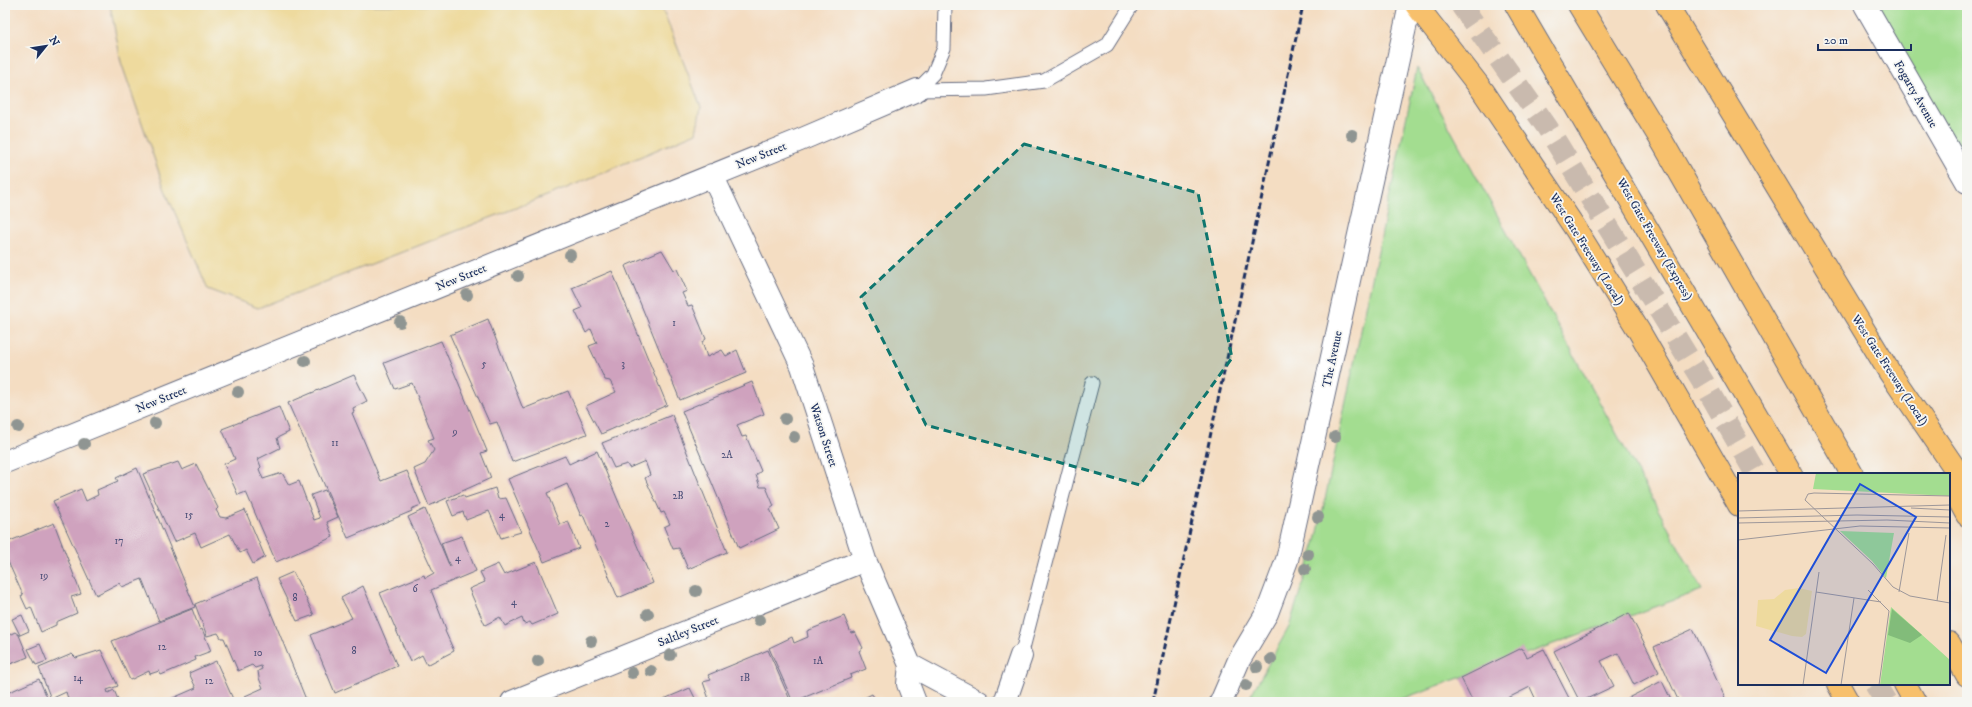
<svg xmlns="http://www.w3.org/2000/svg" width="1972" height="707" viewBox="0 0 1972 707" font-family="'IM FELL DW Pica',serif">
<rect width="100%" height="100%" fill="#f6f6f2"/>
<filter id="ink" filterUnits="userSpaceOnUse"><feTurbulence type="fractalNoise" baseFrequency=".025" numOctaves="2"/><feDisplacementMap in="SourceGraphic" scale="8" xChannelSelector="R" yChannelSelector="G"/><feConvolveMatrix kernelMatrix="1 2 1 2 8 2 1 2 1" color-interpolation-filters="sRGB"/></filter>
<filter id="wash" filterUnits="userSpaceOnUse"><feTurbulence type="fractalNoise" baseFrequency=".012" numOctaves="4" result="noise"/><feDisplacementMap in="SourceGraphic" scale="16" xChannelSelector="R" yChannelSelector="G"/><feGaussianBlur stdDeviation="0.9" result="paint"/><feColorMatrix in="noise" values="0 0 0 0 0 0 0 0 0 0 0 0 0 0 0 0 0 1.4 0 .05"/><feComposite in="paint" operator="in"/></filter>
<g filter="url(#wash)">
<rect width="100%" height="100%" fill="#f4ddc2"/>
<path fill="#a3dd90" stroke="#5f8677" d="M 1877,5 L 1967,5 L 1967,182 Z
M 1417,68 L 1702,590 L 1393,702 L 1247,702 L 1289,627 L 1317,537 Z"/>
<path fill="#eeda9e" stroke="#84847e" d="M 110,5 L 661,5 L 701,107 L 696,133 L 562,190 L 258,308 L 208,289 L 165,190 L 121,62 Z"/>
<g id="blocks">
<path fill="#cfa2be" d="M 662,250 L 674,270 L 677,269 L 687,291 L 682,293 L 688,306 L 692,305 L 706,339 L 702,342 L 707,357 L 722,350 L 726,356 L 737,350 L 746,373 L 680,400 L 625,266 Z
M 612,271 L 667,405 L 601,434 L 586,406 L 616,392 L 610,381 L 605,380 L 589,346 L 597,343 L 591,329 L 586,333 L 575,311 L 582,308 L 572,288 Z
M 488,319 L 523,409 L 568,391 L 587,434 L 512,462 L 497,422 L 490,424 L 450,335 Z
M 441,341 L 487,451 L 481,453 L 491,478 L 429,506 L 414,469 L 425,464 L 434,450 L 428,440 L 434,438 L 412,383 L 395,389 L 384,363 Z
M 354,375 L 367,401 L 353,408 L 354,412 L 352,413 L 381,481 L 407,471 L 421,505 L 411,509 L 412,511 L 348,538 L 288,403 Z
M 752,382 L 764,414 L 737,425 L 742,437 L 746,436 L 761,471 L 756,475 L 760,487 L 766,487 L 774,506 L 770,509 L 779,529 L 739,548 L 682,411 Z
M 279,407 L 289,432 L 277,438 L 280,448 L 258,459 L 261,467 L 259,469 L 263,479 L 282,473 L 289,485 L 299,481 L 314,520 L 320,518 L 311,495 L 325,490 L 338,517 L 327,522 L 333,537 L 276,562 L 246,492 L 238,495 L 224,464 L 235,459 L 222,429 Z
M 672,415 L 727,552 L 688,569 L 679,548 L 673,549 L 664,527 L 670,524 L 664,512 L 661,513 L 645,478 L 650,475 L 645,461 L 629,468 L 627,464 L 614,468 L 602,443 Z
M 597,451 L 653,583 L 618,598 L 583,515 L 581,516 L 567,484 L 547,493 L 560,525 L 568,521 L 579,548 L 544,562 L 508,479 L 565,456 L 569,464 Z
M 178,462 L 182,470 L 196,464 L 218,508 L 216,510 L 220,517 L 226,518 L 245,510 L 265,557 L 253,564 L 246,550 L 240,553 L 230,534 L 201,547 L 195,533 L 174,542 L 143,474 Z
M 137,468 L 195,607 L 159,621 L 142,579 L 122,587 L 119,583 L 96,595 L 53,501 L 81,489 L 86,501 L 98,495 L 97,490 L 118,481 L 116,478 Z
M 495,488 L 498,499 L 506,498 L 521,532 L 501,538 L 489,511 L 466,520 L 463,512 L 453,516 L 447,501 L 463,495 L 465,498 Z
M 425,509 L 450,567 L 441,543 L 462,536 L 476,571 L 431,590 L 446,629 L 445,631 L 454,651 L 427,665 L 422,655 L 410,662 L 380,593 L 424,575 L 425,578 L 434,573 L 408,517 Z
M 54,523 L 81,594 L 71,597 L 77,613 L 56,622 L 56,625 L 41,632 L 31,607 L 27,609 L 21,596 L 23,595 L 5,555 L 5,543 Z
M 536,562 L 558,614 L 532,625 L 530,622 L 524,624 L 522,618 L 505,626 L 500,617 L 485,625 L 469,589 L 485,582 L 480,572 L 498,564 L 504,575 Z
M 293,572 L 314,615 L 297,621 L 277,579 Z
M 257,578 L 307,702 L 248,702 L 245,696 L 263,688 L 259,678 L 258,671 L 262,669 L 261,666 L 255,668 L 252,665 L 238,671 L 224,638 L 221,638 L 218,633 L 207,636 L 195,604 Z
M 363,586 L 397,666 L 335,693 L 311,635 L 352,618 L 341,598 Z
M 192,609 L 200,630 L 202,629 L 211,651 L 195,657 L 196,660 L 161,675 L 159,671 L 150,674 L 149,671 L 130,680 L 112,641 Z
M 1629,613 L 1659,672 L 1634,685 L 1618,653 L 1601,661 L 1614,686 L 1580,702 L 1554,651 Z
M 22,615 L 29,631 L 20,635 L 12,619 Z
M 844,616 L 851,633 L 855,632 L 863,648 L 859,651 L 866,669 L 850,675 L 851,678 L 793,702 L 769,648 L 792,637 L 794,643 L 808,637 L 807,631 Z
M 5,626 L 9,635 L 15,632 L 19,635 L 28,657 L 5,666 Z
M 1693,629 L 1727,702 L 1679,702 L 1654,647 Z
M 40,644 L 47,661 L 36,665 L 28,649 Z
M 1522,648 L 1527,657 L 1544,649 L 1571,702 L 1537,702 L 1530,687 L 1502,701 L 1503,702 L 1473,702 L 1461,678 Z
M 101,650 L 118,686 L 107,690 L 108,693 L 114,690 L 119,702 L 69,702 L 66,692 L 51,699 L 39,668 L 72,654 L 76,658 Z
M 768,650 L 791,702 L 710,702 L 703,682 L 711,680 L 708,675 Z
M 216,661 L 233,699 L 225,702 L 164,702 L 196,688 L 189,673 Z
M 39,679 L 49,702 L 5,702 L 5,694 Z
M 1662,681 L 1672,702 L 1629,702 L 1628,698 Z
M 690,688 L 697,702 L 666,702 L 664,699 Z
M 872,694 L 877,702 L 856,702 Z"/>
</g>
</g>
<g filter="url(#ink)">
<use href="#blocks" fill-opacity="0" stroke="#676c81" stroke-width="1"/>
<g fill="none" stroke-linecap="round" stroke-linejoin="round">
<path stroke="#c9baae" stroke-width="22" stroke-dasharray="22 11" stroke-linecap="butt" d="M 1461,5 L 1547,127 L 1705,385 L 1756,474
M 1875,684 L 1886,702"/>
<defs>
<path id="service" d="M 917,90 L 986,89 L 1044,81 L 1107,45 L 1132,5
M 917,90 L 933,74 L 944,48 L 945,5
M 1021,656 L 1092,383"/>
<path id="minor" d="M 1865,5 L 1967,182
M 712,175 L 802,366 L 865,560 L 910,665 L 908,684 L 915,702
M 5,462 L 800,140 L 917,90
M 910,665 L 979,702
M 512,702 L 865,560
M 1005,702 L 1021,656
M 1221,702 L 1239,660 L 1267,613 L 1287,560 L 1410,5"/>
<path id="motorway" d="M 1416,5 L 1483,91 L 1575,228 L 1639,331 L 1739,505
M 1516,5 L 1791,474
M 1579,5 L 1663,143 L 1852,474
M 1667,5 L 1890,373 L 1967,486
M 1949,482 L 1967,515
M 1949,643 L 1967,675
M 1838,684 L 1848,702
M 1905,684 L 1915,702"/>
</defs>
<use href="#service" stroke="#676c81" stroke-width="15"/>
<use href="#minor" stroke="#676c81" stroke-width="24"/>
<use href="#motorway" stroke="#676c81" stroke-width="24"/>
<use href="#service" stroke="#fff" stroke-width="13"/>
<use href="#minor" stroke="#fff" stroke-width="22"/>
<use href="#motorway" stroke="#f7c06c" stroke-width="22"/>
<path stroke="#1b2f5e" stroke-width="3" stroke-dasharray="6 3" stroke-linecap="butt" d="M 1153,702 L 1303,5"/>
</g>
<g fill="#8f9592">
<circle cx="1352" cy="135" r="6"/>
<circle cx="570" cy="255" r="6"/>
<circle cx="518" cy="276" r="6"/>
<circle cx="467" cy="295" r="6"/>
<circle cx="400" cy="322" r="6"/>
<circle cx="305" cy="361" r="6"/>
<circle cx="238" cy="392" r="6"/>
<circle cx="785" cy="419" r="6"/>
<circle cx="155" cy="423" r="6"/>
<circle cx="18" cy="427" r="6"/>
<circle cx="794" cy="437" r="6"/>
<circle cx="1335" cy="437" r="6"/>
<circle cx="84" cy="444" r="6"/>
<circle cx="1318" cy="517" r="6"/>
<circle cx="1308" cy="554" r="6"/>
<circle cx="1305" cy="569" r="6"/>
<circle cx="696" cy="591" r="6"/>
<circle cx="648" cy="614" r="6"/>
<circle cx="759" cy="620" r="6"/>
<circle cx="591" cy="641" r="6"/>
<circle cx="670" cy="655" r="6"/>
<circle cx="1271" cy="659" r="6"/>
<circle cx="538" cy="661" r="6"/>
<circle cx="1257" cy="667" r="6"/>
<circle cx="651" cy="671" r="6"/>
<circle cx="632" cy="673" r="6"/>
<circle cx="1246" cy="685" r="6"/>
</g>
</g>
<path fill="#0f766e" fill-opacity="0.2" stroke="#0f766e" stroke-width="3" stroke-dasharray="8 5" stroke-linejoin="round" d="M 1024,144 L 1198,193 L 1232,358 L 1140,485 L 926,425 L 861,297 Z"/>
<g text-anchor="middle" stroke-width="3.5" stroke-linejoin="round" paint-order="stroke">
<g font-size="10" fill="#484c76">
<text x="674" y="326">1</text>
<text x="484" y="367">5</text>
<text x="623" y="367">3</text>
<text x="455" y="435">9</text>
<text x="335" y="446">11</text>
<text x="727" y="458">2A</text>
<text x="678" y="499">2B</text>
<text x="189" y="518">15</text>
<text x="502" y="518">4</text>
<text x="607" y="527">2</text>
<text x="119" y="544">17</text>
<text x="458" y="561">4</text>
<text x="44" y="579">19</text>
<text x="415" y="592">6</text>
<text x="295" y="601">8</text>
<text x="514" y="605">4</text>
<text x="162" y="650">12</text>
<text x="354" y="654">8</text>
<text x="258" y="656">10</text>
<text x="818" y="664">1A</text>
<text x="78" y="681">14</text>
<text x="745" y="681">1B</text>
<text x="209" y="684">12</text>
</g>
<g font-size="12" fill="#1b2f5e" stroke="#f6f6f2">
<text transform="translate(1916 94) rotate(60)" y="4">Fogarty Avenue</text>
<text transform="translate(761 155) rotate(-22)" y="4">New Street</text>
<text transform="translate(1655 239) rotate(60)" y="4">West Gate Freeway (Express)</text>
<text transform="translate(1587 249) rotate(58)" y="4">West Gate Freeway (Local)</text>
<text transform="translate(461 277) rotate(-22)" y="4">New Street</text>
<text transform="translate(1332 359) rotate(-78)" y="4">The Avenue</text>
<text transform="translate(1890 370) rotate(57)" y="4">West Gate Freeway (Local)</text>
<text transform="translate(161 399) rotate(-22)" y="4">New Street</text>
<text transform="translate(824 435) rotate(72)" y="4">Watson Street</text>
<text transform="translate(688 631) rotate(-22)" y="4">Saltley Street</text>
</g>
</g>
<g transform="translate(1738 473)">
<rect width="212" height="212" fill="#f4ddc2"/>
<path d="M 78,0 L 212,0 L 212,23 L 75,16 ZM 102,58 L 156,60 L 148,105 L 134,88 ZM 153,134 L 212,187 L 212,212 L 142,212 Z" fill="#a3dd90"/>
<path d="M 154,136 L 184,162 L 172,170 L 150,162 Z" fill="#82bc7a"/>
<path d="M 61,115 L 74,118 L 68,161 L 64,164 L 54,163 L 18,153 L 20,127 L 36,126 L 47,117 Z" fill="#eeda9e"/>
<path fill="none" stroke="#9d979a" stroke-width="1" d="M 212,23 L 76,20 L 70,21 L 67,27 L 135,91 L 155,114 L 172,123 L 212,130M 173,35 L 212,37M 0,38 L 212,32M 0,45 L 119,42 L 212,44M 0,50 L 149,47 L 212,50M 0,67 L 122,53 L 212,55M 130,117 L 151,138 L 141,212M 78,119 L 143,129M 161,119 L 171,60M 199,128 L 208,62M 65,212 L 81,99M 103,212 L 116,125"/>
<path fill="#1d4ed8" fill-opacity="0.15" stroke="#1d4ed8" stroke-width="2" d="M 122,11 L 178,44 L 88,200 L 32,167 Z"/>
<rect width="212" height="212" fill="none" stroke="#1b2f5e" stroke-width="2"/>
</g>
<rect width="1972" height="707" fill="none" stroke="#f6f6f2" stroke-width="20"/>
<g transform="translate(46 46) rotate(60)" stroke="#f6f6f2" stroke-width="3" paint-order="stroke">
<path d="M0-3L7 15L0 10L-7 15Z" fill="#1b2f5e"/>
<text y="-6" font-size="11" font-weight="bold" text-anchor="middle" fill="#1b2f5e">N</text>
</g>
<path d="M1818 44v6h93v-6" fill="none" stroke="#1b2f5e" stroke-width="2"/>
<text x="1824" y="44" font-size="12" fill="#1b2f5e" stroke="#f6f6f2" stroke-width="3" paint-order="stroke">20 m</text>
</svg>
